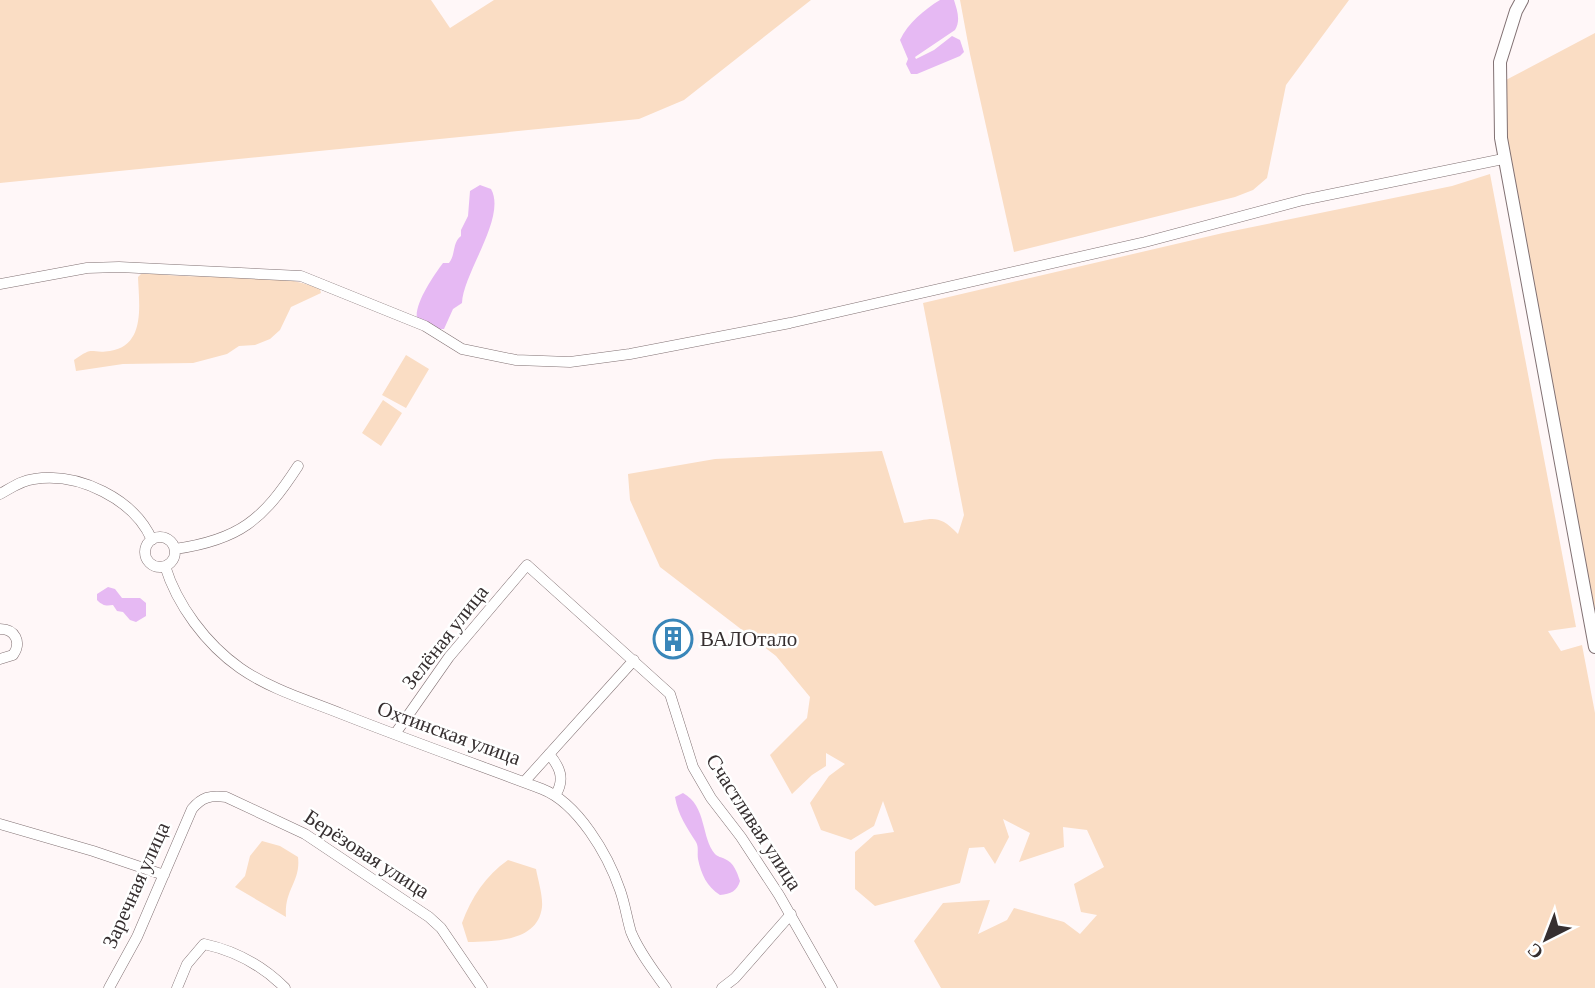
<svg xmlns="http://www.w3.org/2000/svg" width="1595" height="988" viewBox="0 0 1595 988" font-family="'Crimson Pro',serif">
<rect width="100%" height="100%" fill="#fff7f8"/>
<path fill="#faddc4" d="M 0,0 L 431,0 L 450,28 L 494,0 L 811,0 L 684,100 L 639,119 L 0,183 Z
M 960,0 L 1349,0 L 1286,85 L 1267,178 L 1253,190 L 1235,197 L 1014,252 L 970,54 Z
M 1595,33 L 1595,616 L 1506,131 L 1508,130 L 1504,129 L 1504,81 Z
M 1490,174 L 1576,627 L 1548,631 L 1561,651 L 1582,645 L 1595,713 L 1595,988 L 941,988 L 914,941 L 943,903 L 990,900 L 978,934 L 1007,920 L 1014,908 L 1064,922 L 1080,934 L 1097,915 L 1081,912 L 1074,884 L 1104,867 L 1087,830 L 1063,827 L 1064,847 L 1019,862 L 1030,833 L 1003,819 L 1009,837 L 995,864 L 984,847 L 969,848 L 960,883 L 875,906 L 855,889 L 855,852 L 874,835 L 894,832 L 883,801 L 874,826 L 851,840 L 821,830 L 810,803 L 829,776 L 845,764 L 826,753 L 826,766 L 812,775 L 792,794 L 770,755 L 807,718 L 810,697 L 776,656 L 660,567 L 630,500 L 628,474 L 715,459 L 882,451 L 904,523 C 932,520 937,512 958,534 L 964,515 L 923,303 L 1223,233 L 1452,186 Z
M 151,273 C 207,282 267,267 320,289 L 321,293 L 291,307 L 280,330 L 270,339 L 255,345 L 239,346 L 227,354 L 193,363 L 123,364 L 76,371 L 74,360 C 95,345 89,354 110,351 C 146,345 139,305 138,277 L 141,274 Z
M 406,355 L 429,369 L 406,408 L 382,395 Z
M 383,400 L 402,413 L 381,446 L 362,433 Z
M 262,841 L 280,846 L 298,857 C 301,882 284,889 286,917 L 235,887 L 245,876 L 250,856 Z
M 508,860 L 536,869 C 538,880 543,896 542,907 C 538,942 495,941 468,942 L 462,923 C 471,898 486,875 508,860 Z"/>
<path fill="#e6b9f3" d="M 940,0 L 954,0 C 957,10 961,20 955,30 L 915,57 L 916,59 L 934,50 L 952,36 L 960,40 L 964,52 L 960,56 L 917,74 L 911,74 L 906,64 L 908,59 L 900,40 C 908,23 925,9 940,0 Z
M 480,185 L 491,189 C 507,217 463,273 462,303 L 453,309 L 444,329 L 438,329 L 417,319 C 414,304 434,275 443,263 L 449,263 C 456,254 452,243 461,236 L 461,230 L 468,216 L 470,191 Z
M 108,587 L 115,589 L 122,598 L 140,598 L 146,603 L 146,616 L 136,622 L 130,620 L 123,612 L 117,611 L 113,605 C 106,606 103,606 97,600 L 97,594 Z
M 683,793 C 707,806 701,838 715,854 C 718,857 721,857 725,859 C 734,863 737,872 740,881 C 737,891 731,894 720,895 C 707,887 701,874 698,859 C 697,853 699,847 696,842 C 687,828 678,815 675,797 Z"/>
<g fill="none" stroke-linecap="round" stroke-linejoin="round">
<defs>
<path id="minor" d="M 0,284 L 87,268 L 119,267 L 301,276 L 425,326 L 462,349 L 516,360 L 570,362 L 630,354 L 790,323 L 1145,242 L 1303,200 L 1503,159
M 0,494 C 11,488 22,480 34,479 C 79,472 134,499 152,540
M145 552a15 15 0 1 1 30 0a15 15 0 1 1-30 0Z
M 175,549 C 239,540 263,520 298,466
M 165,566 C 177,605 206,644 240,668 C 270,689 307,700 342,714 C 408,740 475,764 542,789 C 578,803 608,855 620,890 C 625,904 627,919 631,932 C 639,952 654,971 666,988
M 0,629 C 15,629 22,642 13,655 L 0,659
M 395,734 L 449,657 L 527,565 L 670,694 L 693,767 L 711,798 L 741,837 L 779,895 L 832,988
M 549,754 C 560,767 565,779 556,794
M 524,782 L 634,660
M 0,824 L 93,851 L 164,875
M 109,988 L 137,937 L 192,809 C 202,797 210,795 226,797 L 305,834 L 429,917 L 441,928 L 482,988
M 177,988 L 187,964 L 204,944 C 236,951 262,965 285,988
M 722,988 L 735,978 L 791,914"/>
<path id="tertiary" d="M 1522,0 L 1516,11 L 1500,62 L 1501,138 L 1595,647"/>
</defs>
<use href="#minor" stroke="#817173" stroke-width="11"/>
<use href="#tertiary" stroke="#817173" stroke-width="14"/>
<use href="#minor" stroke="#fff" stroke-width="10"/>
<use href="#tertiary" stroke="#fff" stroke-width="12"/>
</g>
<defs>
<symbol id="building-ring" viewBox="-11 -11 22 22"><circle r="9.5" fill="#fff" stroke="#3986b9" stroke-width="1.5"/><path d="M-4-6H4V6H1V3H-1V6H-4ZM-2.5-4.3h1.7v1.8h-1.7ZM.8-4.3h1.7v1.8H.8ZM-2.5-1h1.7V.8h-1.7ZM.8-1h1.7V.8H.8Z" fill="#3986b9"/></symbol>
</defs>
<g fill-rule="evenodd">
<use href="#building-ring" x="651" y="617" width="44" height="44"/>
</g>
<g text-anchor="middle" stroke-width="5" stroke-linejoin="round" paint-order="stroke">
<g font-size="21" fill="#362f30" stroke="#fff">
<text transform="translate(445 637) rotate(-52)" y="7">Зелёная улица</text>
<text transform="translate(449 733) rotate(20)" y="7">Охтинская улица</text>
<text transform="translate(754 822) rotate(57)" y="7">Счастливая улица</text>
<text transform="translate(367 854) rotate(33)" y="7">Берёзовая улица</text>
<text transform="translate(136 885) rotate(-66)" y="7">Заречная улица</text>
</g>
<g font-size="21" fill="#362f30" stroke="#fff" text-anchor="start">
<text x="700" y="646">ВАЛОтало</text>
</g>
</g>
<g transform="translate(1546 939) rotate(222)" stroke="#ffffff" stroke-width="5" paint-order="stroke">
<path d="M0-5L12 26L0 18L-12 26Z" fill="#362f30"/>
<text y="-10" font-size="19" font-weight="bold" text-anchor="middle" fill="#362f30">С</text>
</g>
</svg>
